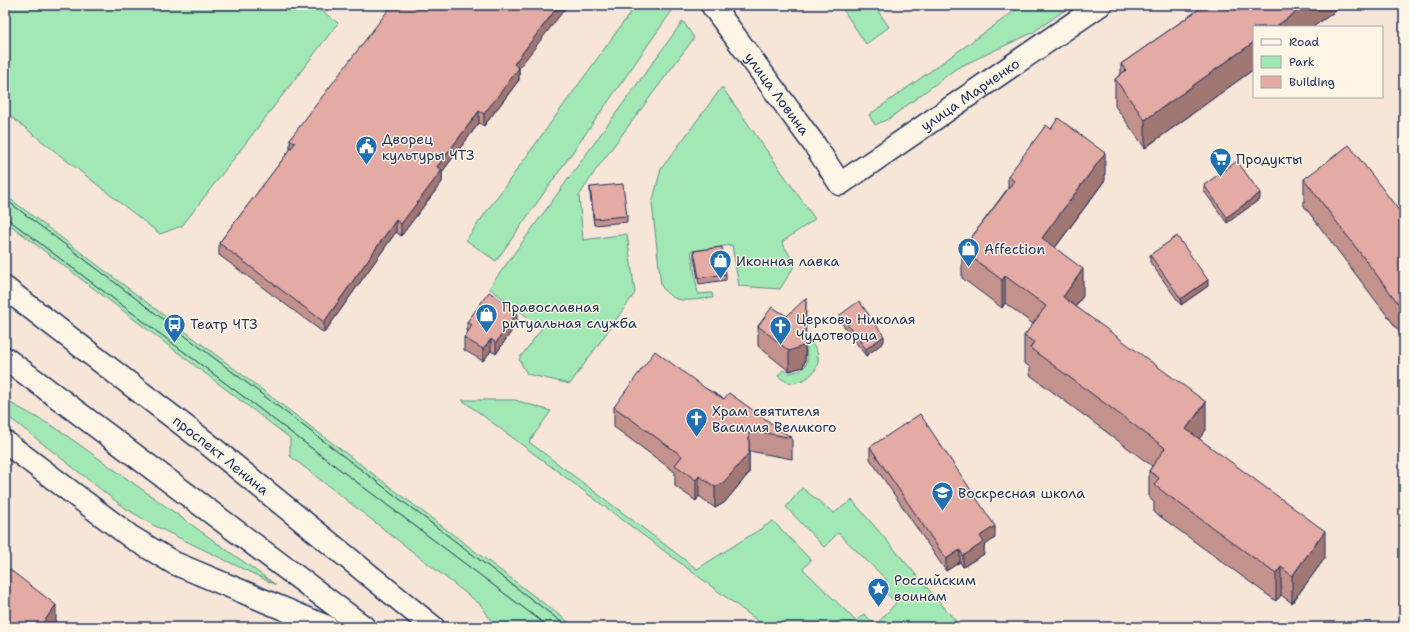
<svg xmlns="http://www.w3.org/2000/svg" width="1409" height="632" viewBox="0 0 1409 632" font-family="'Shantell Sans',sans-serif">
<rect width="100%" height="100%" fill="#f7e6d8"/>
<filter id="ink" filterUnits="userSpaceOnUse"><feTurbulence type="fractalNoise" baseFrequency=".025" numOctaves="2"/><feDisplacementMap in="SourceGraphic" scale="8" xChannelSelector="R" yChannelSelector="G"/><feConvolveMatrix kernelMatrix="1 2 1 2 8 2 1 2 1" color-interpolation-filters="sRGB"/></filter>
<g filter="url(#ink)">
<path fill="#a2e8b4" stroke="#5e8c89" d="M 5,5 L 314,5 L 338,23 L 182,226 L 160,234 L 5,112 Z
M 636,5 L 676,5 L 496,261 L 466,240 Z
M 840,5 L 874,5 L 889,27 L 866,44 Z
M 1023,5 L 1072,5 L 1032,33 L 957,68 L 890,118 L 875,125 L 869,115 Z
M 683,21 L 694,38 L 595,171 L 579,196 L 583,240 L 627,234 L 635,293 L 570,384 L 527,374 L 519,359 L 542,328 L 489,288 Z
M 722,87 L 815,219 L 782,242 L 795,265 L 780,289 L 739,286 L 732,245 L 691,251 L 698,294 L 712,293 L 713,298 C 692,299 673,307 661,285 L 652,203 L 661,169 Z
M 5,195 L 575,627 L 495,627 L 481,605 L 290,456 L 290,438 L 5,221 Z
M 806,338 C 830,356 816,383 788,383 L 778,376 L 783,370 L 789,374 L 791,372 C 804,373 810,363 806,351 L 808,349 L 802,344 Z
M 5,400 L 56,428 L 276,585 L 153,525 L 122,506 L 5,414 Z
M 462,400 L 515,400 L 551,411 L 529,442 L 697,569 L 773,521 L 811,560 L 803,569 L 856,621 L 864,614 L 876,625 L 896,603 L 886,593 L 887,580 L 838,533 L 824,547 L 786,507 L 802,488 L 834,513 L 852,500 L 961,627 L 766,627 Z"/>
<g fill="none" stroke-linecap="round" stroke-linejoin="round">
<defs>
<g id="minor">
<path id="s1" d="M 712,5 L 814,144 L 840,184 L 1100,5"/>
<path d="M 5,442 L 131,537 L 174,563 L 327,627"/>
</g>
<g id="major">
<path id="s2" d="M 5,288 L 208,444 L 433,627"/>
<path d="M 5,358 L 364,627"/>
</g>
</defs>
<use href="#minor" stroke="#1b2f5e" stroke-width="25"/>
<use href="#major" stroke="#1b2f5e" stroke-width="25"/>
<use href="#minor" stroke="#fcf5e5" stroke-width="22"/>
<use href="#major" stroke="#fcf5e5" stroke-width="22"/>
<path stroke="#1b2f5e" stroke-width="1" d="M 5,199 L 568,627
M 5,217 L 549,627"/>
</g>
<path fill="#c4928d" stroke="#1b2f5e" d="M 1205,5 L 1344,5 L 1313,27 L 1254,27 L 1254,69 L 1145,148 L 1115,106 L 1115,79 L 1121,74 L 1121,64 Z
M 519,68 L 519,80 L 484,126 L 479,123 L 442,172 L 442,182 L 401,236 L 396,232 L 324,333 L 219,255 L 219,243 L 290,150 L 290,139 Z
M 1008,176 L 1105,180 L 1055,248 L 1083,296 L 1076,306 L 1206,430 L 1199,438 L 1325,558 L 1292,603 L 1281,595 L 1276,601 L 1154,512 L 1154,502 L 1149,498 L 1149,471 L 1152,466 L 1030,375 L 1030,367 L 1024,363 L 1024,336 L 1033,324 L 1005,303 L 1002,308 L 962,278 L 962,250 L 1008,188 Z
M 1304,179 L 1404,217 L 1404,338 L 1304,206 Z
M 1204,185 L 1260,199 L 1227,223 L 1204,191 Z
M 590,187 L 627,216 L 627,222 L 594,225 L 590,194 Z
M 694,251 L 726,274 L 726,280 L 699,284 L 694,257 Z
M 1150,255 L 1208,286 L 1181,305 L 1150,262 Z
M 840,315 L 884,342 L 866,356 L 840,321 Z
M 787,316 L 806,318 L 805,360 L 803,367 L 789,371 L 758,346 L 758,326 Z
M 467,322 L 517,323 L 496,354 L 491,351 L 483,361 L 464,350 L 464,338 L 467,334 Z
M 705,388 L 792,438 L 792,459 L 749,451 L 749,473 L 724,503 L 715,508 L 699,496 L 696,501 L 675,486 L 675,472 L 614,427 L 614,407 Z
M 870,447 L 995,538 L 984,546 L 984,554 L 963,567 L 960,562 L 946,571 L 870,459 Z"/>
<path fill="#a07773" stroke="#1b2f5e" d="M 559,5 L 568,5 L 519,68 L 519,80 L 484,126 L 484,114 L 514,64 Z
M 1306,5 L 1344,5 L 1313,27 L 1275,27 Z
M 1254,42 L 1254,69 L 1145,148 L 1145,120 Z
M 479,111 L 479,123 L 442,172 L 442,182 L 401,236 L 401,224 L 437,167 Z
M 1105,153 L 1105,180 L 1042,265 L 1042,238 Z
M 1260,193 L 1260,199 L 1227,223 L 1227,217 Z
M 396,220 L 396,232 L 324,333 L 324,322 Z
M 1083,269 L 1083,296 L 1063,324 L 1063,297 Z
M 1005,276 L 1005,303 L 1002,308 L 1002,280 Z
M 1208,280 L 1208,286 L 1181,305 L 1181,299 Z
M 806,298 L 805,360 L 803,367 L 789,371 L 789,351 Z
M 517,311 L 517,323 L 496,354 L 496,343 Z
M 884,336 L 884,342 L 866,356 L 866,349 Z
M 491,339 L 491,351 L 483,361 L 483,349 Z
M 1206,402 L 1206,430 L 1186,456 L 1186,429 Z
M 749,430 L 749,473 L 724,503 L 715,508 L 715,487 Z
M 699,476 L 699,496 L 696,501 L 696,480 Z
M 995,526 L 995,538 L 984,546 L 984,554 L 963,567 L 963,556 L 980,536 Z
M 1325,531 L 1325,558 L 1292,603 L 1292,576 Z
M 960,550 L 960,562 L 946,571 L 946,559 Z
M 1281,567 L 1281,595 L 1276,601 L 1276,574 Z
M 56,605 L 56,622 L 52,627 L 40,627 Z"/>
<path fill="#e4aaa4" stroke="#1b2f5e" d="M 392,5 L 559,5 L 514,64 L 519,68 L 484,114 L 479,111 L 437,167 L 442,170 L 401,224 L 396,220 L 324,322 L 219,243 L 295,143 L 290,139 Z
M 1205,5 L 1306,5 L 1275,27 L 1254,27 L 1254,42 L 1145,120 L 1115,79 L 1126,70 L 1121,64 Z
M 1058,118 L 1105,153 L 1042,238 L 1083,269 L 1063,297 L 1206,402 L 1186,429 L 1325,531 L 1292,576 L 1281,567 L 1276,574 L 1154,485 L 1159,478 L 1149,471 L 1165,448 L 1030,348 L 1034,342 L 1024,336 L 1046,306 L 1005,276 L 1002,280 L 962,250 L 1014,181 L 1008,176 L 1046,125 L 1051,129 Z
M 1349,145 L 1404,217 L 1404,311 L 1304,179 Z
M 1237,161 L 1260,193 L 1227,217 L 1204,185 Z
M 623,184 L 627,216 L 594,219 L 590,187 Z
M 1177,236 L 1208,280 L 1181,299 L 1150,255 Z
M 722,247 L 726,274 L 699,278 L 694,251 Z
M 489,292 L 517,311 L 496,343 L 491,339 L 483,349 L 464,338 L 472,325 L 467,322 Z
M 806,298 L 805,340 L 803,346 L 789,351 L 758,326 L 772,307 L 787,316 Z
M 859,301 L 884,336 L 866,349 L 840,315 Z
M 655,351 L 705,388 L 724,399 L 729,393 L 792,438 L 749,430 L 749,453 L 724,482 L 715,487 L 699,476 L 696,480 L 675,465 L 682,456 L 614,407 Z
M 920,414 L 995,526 L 980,536 L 984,542 L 963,556 L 960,550 L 946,559 L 870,447 Z
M 5,566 L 56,605 L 40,627 L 5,627 Z"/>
</g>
<defs>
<symbol id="civic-pin" viewBox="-11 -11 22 30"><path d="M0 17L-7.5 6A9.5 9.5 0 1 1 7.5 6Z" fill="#1f6fb2" stroke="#fcf5e5"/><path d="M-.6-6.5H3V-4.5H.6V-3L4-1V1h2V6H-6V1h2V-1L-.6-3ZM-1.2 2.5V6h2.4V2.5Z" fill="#fff"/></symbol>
<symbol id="supermarket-pin" viewBox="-11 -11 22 30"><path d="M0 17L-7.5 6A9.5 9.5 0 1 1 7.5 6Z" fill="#1f6fb2" stroke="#fcf5e5"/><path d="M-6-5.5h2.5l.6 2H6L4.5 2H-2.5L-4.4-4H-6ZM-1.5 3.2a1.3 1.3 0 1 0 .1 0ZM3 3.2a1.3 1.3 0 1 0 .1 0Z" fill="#fff"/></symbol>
<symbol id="shop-pin" viewBox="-11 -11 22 30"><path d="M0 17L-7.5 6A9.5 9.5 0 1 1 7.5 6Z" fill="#1f6fb2" stroke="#fcf5e5"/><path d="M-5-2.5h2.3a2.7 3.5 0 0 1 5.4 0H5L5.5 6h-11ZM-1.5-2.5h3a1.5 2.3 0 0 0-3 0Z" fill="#fff"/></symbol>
<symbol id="bus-pin" viewBox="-11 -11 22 30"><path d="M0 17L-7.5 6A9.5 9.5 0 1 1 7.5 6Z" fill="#1f6fb2" stroke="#fcf5e5"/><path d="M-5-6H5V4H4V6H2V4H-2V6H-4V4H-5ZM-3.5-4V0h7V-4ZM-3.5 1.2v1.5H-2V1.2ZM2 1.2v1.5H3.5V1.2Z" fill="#fff"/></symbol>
<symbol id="church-pin" viewBox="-11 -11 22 30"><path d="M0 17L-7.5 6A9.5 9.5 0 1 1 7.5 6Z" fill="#1f6fb2" stroke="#fcf5e5"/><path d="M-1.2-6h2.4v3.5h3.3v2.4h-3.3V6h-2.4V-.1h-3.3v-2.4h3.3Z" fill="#fff"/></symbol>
<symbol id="school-pin" viewBox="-11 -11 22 30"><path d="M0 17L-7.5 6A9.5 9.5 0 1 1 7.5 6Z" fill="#1f6fb2" stroke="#fcf5e5"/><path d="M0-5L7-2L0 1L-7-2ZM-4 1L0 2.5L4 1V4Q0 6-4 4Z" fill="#fff"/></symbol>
<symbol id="sight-pin" viewBox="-11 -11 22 30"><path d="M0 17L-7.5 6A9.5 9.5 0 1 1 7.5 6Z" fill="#1f6fb2" stroke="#fcf5e5"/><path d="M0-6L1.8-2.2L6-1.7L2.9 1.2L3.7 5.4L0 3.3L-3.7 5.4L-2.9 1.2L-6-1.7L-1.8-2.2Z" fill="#fff"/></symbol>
</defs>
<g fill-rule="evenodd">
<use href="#civic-pin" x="354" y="134" width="25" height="34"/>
<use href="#supermarket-pin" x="1208" y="146" width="25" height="34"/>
<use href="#shop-pin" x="956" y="236" width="25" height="34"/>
<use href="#shop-pin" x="708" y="248" width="25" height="34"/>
<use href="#shop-pin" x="474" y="302" width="25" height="34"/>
<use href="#bus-pin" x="162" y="312" width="25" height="34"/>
<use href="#church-pin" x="768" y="314" width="25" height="34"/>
<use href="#church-pin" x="684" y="406" width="25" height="34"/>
<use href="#school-pin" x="930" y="480" width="25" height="34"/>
<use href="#sight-pin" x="866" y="576" width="25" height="34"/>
</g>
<g text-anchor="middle" stroke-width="3" stroke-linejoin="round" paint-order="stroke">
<g font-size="14" fill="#1b2f5e" stroke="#fcf5e5">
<text dy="5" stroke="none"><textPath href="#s1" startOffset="110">улица Ловина</textPath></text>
<text dy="5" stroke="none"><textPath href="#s1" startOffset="378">улица Марченко</textPath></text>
<text dy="5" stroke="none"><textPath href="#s2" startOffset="273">проспект Ленина</textPath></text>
</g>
<g font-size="14" fill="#1b2f5e" stroke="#fcf5e5" text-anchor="start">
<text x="382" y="144">Дворец<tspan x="382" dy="16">культуры ЧТЗ</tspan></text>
<text x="1236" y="164">Продукты</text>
<text x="984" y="254">Affection</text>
<text x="736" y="266">Иконная лавка</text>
<text x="502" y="312">Православная<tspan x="502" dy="16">ритуальная служба</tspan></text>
<text x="796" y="324">Церковь Николая<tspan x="796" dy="16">Чудотворца</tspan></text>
<text x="190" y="329">Театр ЧТЗ</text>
<text x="712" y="416">Храм святителя<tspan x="712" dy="16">Василия Великого</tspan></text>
<text x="958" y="498">Воскресная школа</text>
<text x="894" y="585">Российским<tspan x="894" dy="16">воинам</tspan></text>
</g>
</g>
<rect width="1409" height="632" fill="none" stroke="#fcf5e5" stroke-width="20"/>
<rect x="10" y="10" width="1389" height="612" fill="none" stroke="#1b2f5e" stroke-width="1.5" filter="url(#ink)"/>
<rect x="1253" y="26" width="130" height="72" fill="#fcf5e5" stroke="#a2a6af"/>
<rect x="1261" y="39" width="20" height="6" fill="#fcf5e5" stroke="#a2a6af"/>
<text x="1289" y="46" font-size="12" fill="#1b2f5e">Road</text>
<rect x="1261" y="56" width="20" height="12" fill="#a2e8b4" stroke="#a2a6af"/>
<text x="1289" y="66" font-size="12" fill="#1b2f5e">Park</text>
<rect x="1261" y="76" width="20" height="12" fill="#e4aaa4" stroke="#a2a6af"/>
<text x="1289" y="86" font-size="12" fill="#1b2f5e">Building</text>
</svg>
